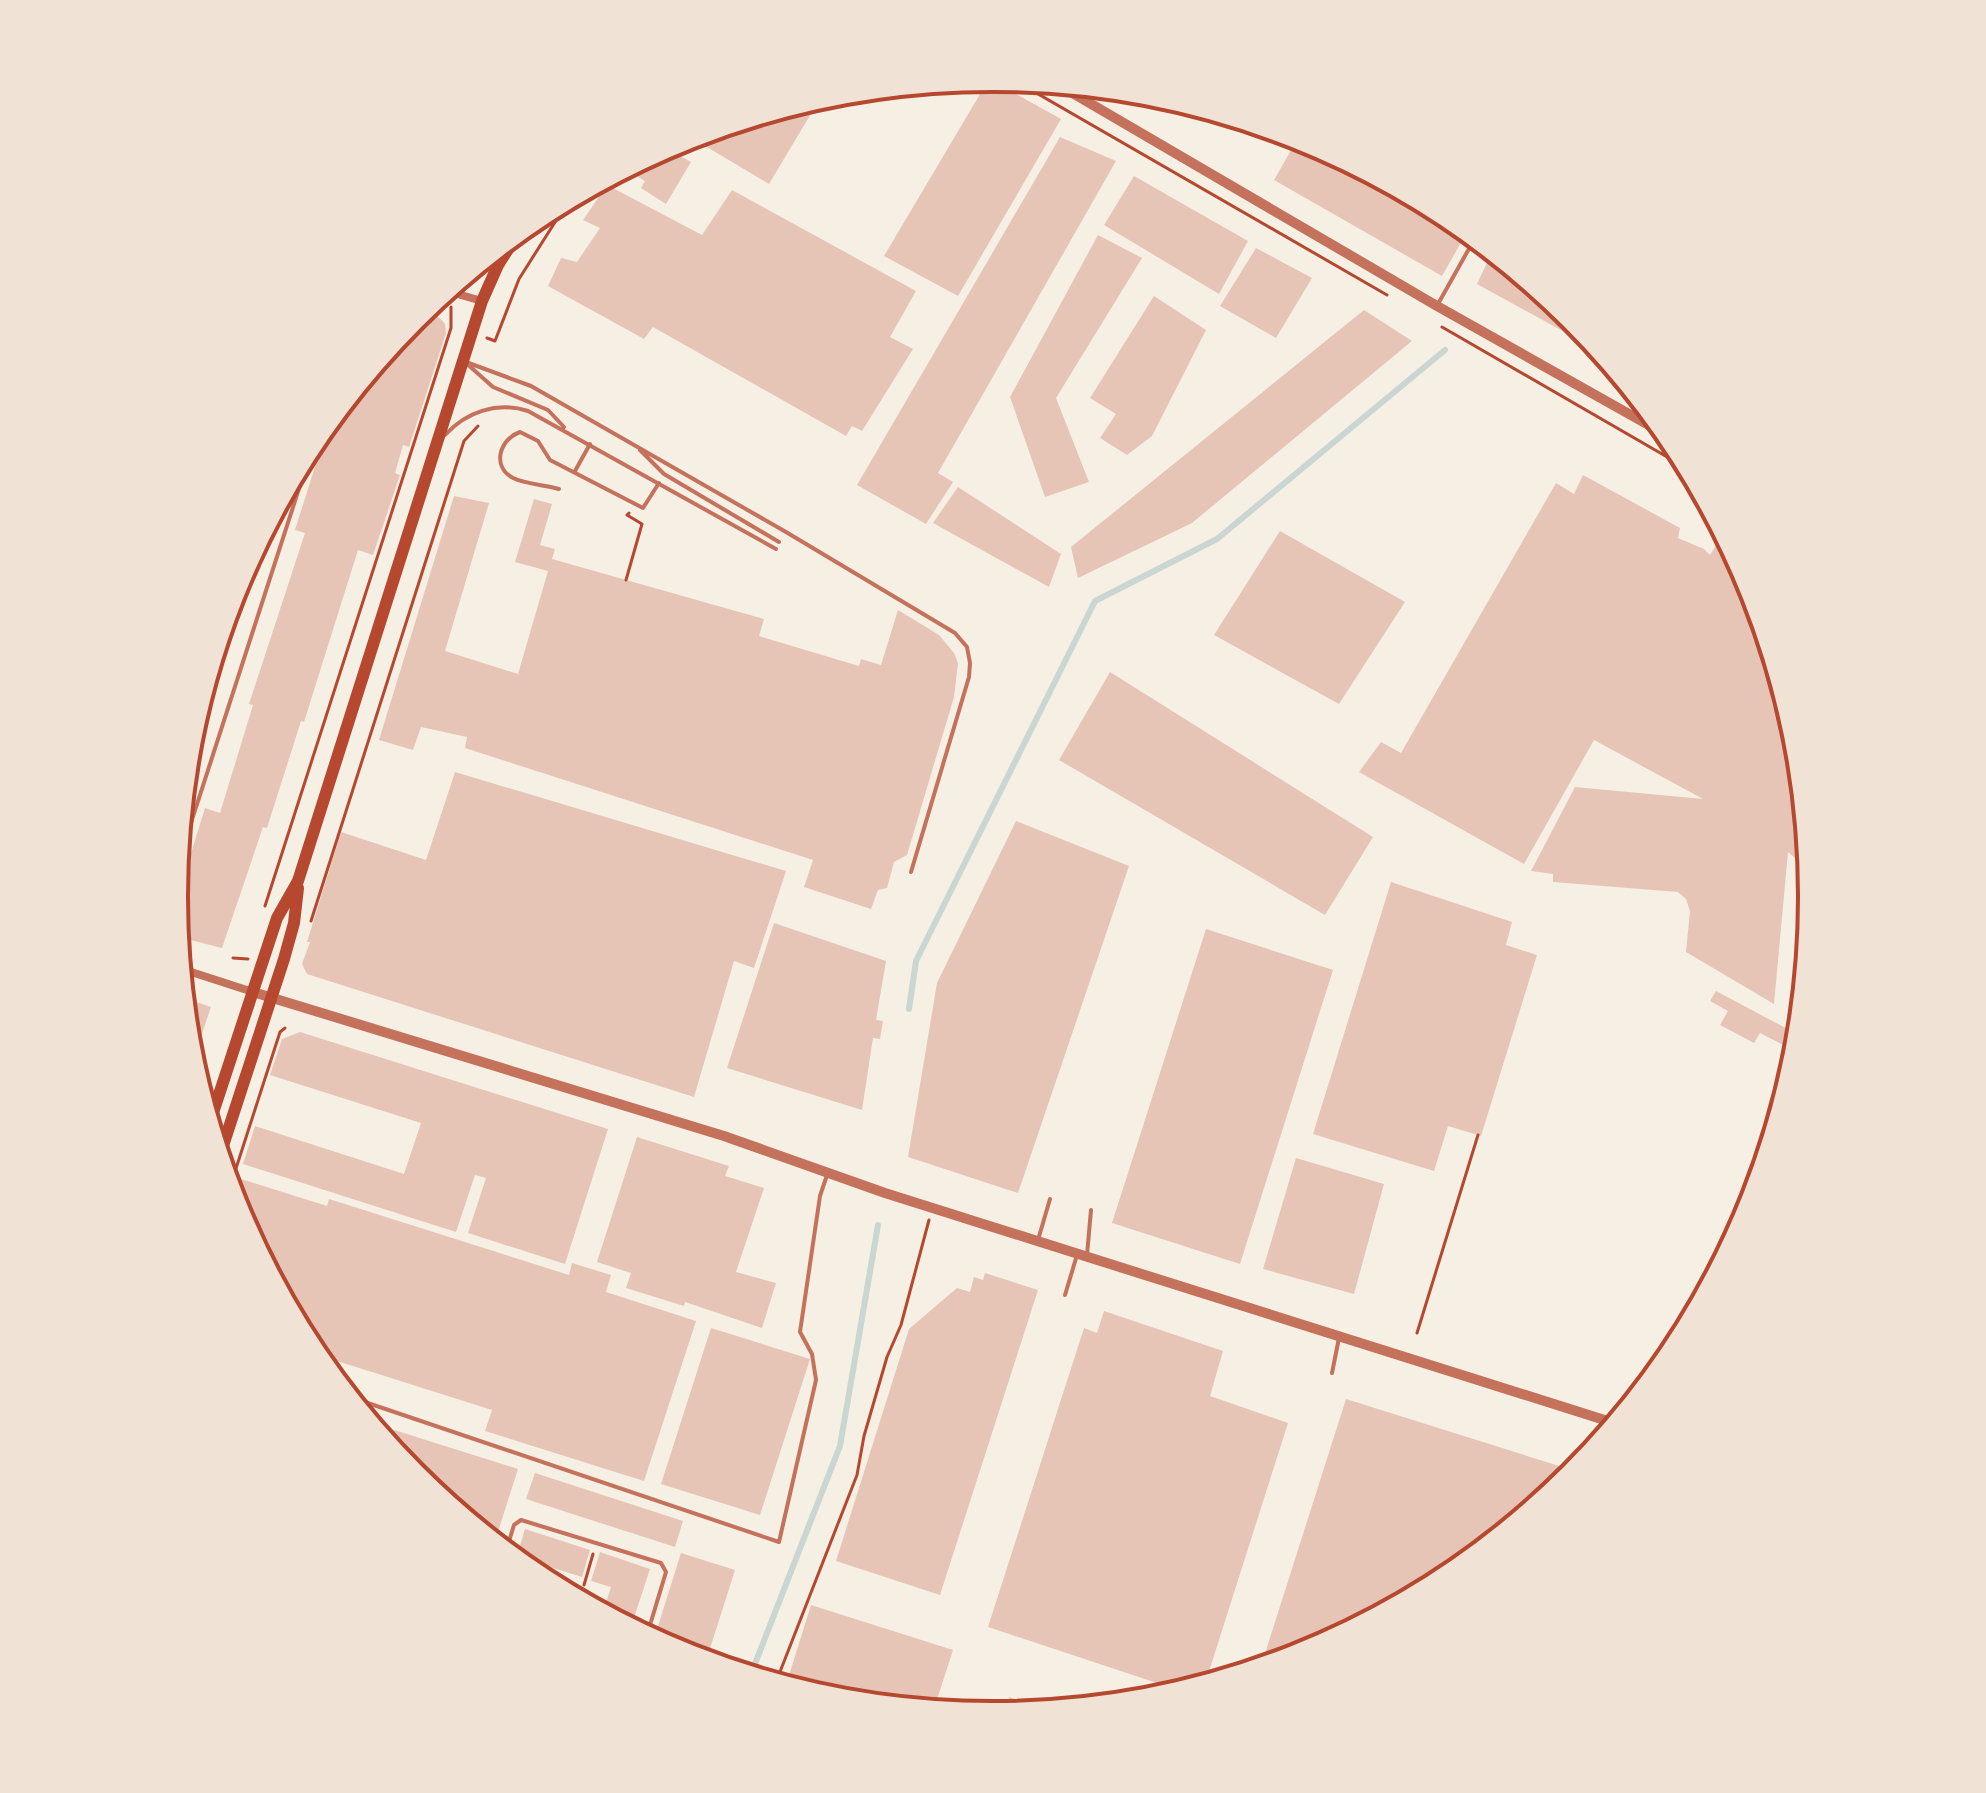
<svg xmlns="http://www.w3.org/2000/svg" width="1986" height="1793" viewBox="0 0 1986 1793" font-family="'Exo 2',sans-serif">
<rect width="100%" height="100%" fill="#f6efe4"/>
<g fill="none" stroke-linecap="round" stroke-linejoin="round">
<path stroke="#c9d6d2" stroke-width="6" d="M 909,1009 L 916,961 L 1095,601 L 1217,539 L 1445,350
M 751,1674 L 840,1446 L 878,1225"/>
</g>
<path fill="#e6c5b7" d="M 989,79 L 1061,119 L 958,296 L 884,256 Z
M 821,97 L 769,184 L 690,137 L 795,105 Z
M 1060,137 L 1116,161 L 938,473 L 953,482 L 926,524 L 857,485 Z
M 1298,138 L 1448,216 L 1467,232 L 1442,276 L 1274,180 Z
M 666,148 L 691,162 L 666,204 L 641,188 L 645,181 L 626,169 Z
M 1134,176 L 1248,241 L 1219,294 L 1104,225 Z
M 607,185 L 702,235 L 732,190 L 916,291 L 890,337 L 913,349 L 862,431 L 852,426 L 846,436 L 653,327 L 644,339 L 548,286 L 561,258 L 577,262 L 600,228 L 583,220 Z
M 1098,235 L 1142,258 L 1056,398 L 1089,482 L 1045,497 L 1010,397 Z
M 1256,248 L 1312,278 L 1276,338 L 1220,306 Z
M 1492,252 L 1572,318 L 1599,351 L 1477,284 Z
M 1154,296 L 1206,330 L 1152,436 L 1127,455 L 1100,438 L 1116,414 L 1090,398 Z
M 1364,310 L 1412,341 L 1192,523 L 1078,578 L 1071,547 Z
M 421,312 L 440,318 L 445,324 L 446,333 L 409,447 L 403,445 L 395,473 L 400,475 L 373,555 L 358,550 L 304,722 L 301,721 L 267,828 L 263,827 L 222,948 L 179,937 L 175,905 L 205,808 L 220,813 L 253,705 L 249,704 L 305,533 L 295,530 L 329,422 Z
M 1583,475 L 1680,528 L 1678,538 L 1704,549 L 1710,555 L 1723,534 L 1749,584 L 1796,737 L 1806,843 L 1797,860 L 1788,852 L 1774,1004 L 1686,952 L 1690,911 L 1686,899 L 1678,892 L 1553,882 L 1553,874 L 1531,871 L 1575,787 L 1703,799 L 1594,740 L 1524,864 L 1359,772 L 1381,742 L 1401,753 L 1556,483 L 1574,494 Z
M 958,487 L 1061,554 L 1049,587 L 933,523 Z
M 454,496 L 489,503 L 445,651 L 518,674 L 548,571 L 515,562 L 534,499 L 552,504 L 540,545 L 555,549 L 552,559 L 764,619 L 759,636 L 859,666 L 861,659 L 881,665 L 898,610 L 939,635 L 954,653 L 958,663 L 954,697 L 907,855 L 894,862 L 887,888 L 878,890 L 871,909 L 804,887 L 813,860 L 465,748 L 467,737 L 421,727 L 413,750 L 379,740 Z
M 1280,531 L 1405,602 L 1339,704 L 1214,635 Z
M 1110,672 L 1373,837 L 1325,915 L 1059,760 Z
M 455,772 L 786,871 L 754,968 L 734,961 L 694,1097 L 307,974 L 302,964 L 310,942 L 307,942 L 341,832 L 426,860 Z
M 1016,821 L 1129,866 L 1018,1193 L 908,1157 L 937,983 Z
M 1391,882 L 1512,922 L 1506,945 L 1537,955 L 1481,1136 L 1448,1126 L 1434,1171 L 1313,1134 Z
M 774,923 L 886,961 L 876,1020 L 883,1021 L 880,1039 L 873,1038 L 862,1110 L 727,1068 Z
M 1206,929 L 1333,970 L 1240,1264 L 1112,1223 Z
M 1716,991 L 1795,1033 L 1787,1047 L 1760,1033 L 1754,1043 L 1720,1025 L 1728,1011 L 1710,1001 Z
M 184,998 L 211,1007 L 192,1063 L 190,1056 Z
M 300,1032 L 608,1129 L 565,1264 L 468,1233 L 486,1178 L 475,1175 L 456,1232 L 243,1164 L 255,1126 L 404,1174 L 421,1123 L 270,1075 L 282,1039 Z
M 637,1137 L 729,1166 L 725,1176 L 764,1188 L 736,1272 L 776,1283 L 762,1328 L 685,1302 L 684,1306 L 626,1288 L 631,1273 L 597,1262 Z
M 1296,1158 L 1384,1184 L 1354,1294 L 1263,1269 Z
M 241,1179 L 327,1206 L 329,1199 L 569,1275 L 572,1263 L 611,1275 L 606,1292 L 696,1321 L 644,1481 L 485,1431 L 492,1410 L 315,1354 L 237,1209 L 234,1202 Z
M 985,1273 L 1038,1290 L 940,1595 L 836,1561 L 909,1329 L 957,1288 L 970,1292 L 974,1277 L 983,1280 Z
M 1104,1311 L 1223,1351 L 1210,1396 L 1288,1423 L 1205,1684 L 1181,1691 L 988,1627 L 1084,1328 L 1097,1333 Z
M 711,1328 L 810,1359 L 760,1515 L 661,1484 Z
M 1346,1399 L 1575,1471 L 1447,1577 L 1306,1653 L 1261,1666 Z
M 372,1423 L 518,1469 L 495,1541 L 414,1475 Z
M 535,1473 L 683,1521 L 675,1547 L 526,1499 Z
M 525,1529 L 590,1550 L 582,1577 L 547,1566 L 543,1579 L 516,1559 Z
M 600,1552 L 650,1569 L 631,1627 L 603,1612 L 611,1587 L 591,1581 Z
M 681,1553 L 735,1570 L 706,1661 L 679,1653 L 654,1639 Z
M 811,1605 L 953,1650 L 934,1709 L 833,1699 L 786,1685 Z
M 1009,1697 L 1048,1710 L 1004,1714 Z"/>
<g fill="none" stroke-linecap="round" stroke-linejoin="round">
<path stroke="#b5482f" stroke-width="3" d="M 1014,80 L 1387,295
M 1442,327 L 1688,469
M 487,338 L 495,341 L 519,279 L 569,200
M 626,580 L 642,524 L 627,515 L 629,513
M 265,906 L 451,328 L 451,307
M 311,921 L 464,441 L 478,426
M 233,958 L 248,959
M 230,1187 L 280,1032 L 285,1028
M 1417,1333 L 1478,1135
M 584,1585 L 593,1554
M 776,1682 L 857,1475 L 864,1436 L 887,1357 L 901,1325 L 929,1220"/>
<path stroke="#c5725c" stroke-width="4" d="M 1438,304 L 1475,238
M 466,362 L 531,386 L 786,532 L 955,633 L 967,647 L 970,663 L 969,677 L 911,872
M 466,363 L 493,387 L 548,410 L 564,427
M 445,435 C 466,412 497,401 528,411 L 776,549
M 640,450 L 664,474 L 779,542
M 575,471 L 590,444
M 559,489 C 545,485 525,484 513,478 C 491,466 500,439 520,432 L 538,441 L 550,460 L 643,508 L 659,483
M 178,863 L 315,439
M 1038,1240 L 1050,1199
M 1087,1255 L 1091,1210
M 1065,1295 L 1077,1255
M 1332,1373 L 1339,1338
M 350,1397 L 779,1542 L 816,1380 L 812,1354 L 800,1332 L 820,1196 L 827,1175
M 506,1551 L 514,1525 L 521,1520 L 661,1563 L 666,1572 L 647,1635"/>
<path stroke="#c5725c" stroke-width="8" d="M 447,291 L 482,301
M 182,969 L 253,992"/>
<path stroke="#c5725c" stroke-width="10" d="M 1057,84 L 1437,306 L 1670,437
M 253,992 L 724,1136 L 885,1193 L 1614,1423"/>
<path stroke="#b5482f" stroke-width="12" d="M 210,1122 L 277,918 L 298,881 L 482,301 L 498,265 L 519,232
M 220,1155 L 284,959 L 294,923 L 298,888"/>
</g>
<path d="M0 0H1986V1793H0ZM992 92H994A804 804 0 0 1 1798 896V897A804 804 0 0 1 994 1701H992A804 804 0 0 1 188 897V896A804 804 0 0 1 992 92Z" fill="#f1e2d6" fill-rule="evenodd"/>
<path fill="none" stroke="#b5482f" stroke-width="4" d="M992 92H994A804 804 0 0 1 1798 896V897A804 804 0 0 1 994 1701H992A804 804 0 0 1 188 897V896A804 804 0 0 1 992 92Z"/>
</svg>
